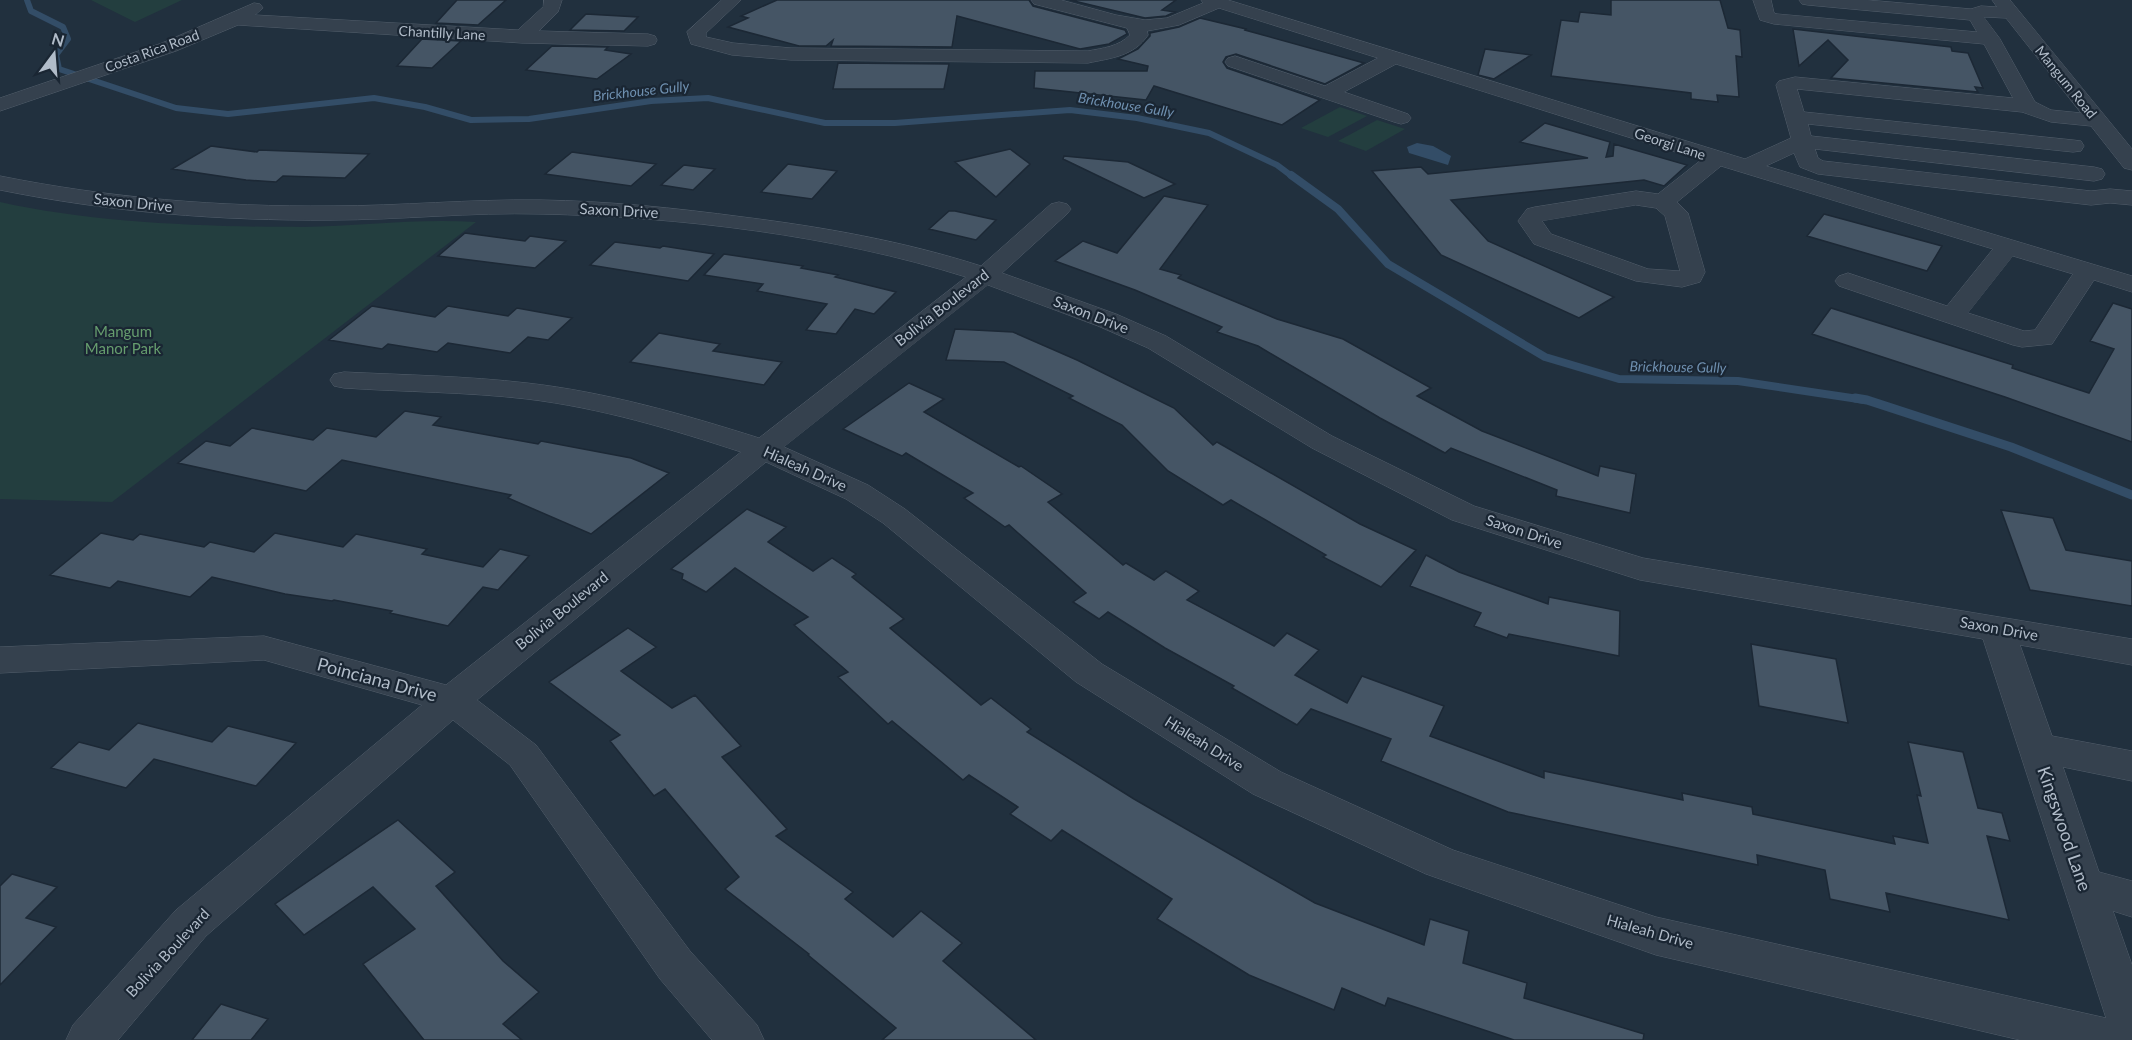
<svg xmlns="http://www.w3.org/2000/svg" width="2132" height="1040" viewBox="0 0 2132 1040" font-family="Lato,sans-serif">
<rect width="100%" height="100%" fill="#21303e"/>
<path fill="#233e3f" d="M 91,0 L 182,0 L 135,22 Z
M 1340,107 L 1367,116 L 1328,137 L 1301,128 Z
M 1377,120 L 1405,129 L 1366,151 L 1338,141 Z
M 0,202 C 93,223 208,227 303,227 C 361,226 419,218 476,222 L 112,502 L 0,499 Z"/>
<path fill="#334d67" d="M 1417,143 L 1433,146 L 1451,156 L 1448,165 L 1409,153 L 1407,147 Z"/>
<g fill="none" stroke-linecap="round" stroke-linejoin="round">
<path stroke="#334d67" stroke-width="6" d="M 27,0 L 31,11 L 63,27 L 68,39 L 56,55 L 59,69 L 176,108 L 228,114 L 374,98 L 425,107 L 471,120 L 529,119 L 651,101 L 708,98 L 825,123 L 895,123 L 1070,110 L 1137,118 L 1209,133 L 1277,165 L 1293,177"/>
<path stroke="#334d67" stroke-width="8" d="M 1291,175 L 1338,209 L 1388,264 L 1545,357 L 1619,379 L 1738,381 L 1865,400"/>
<path stroke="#334d67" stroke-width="9" d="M 1855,398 L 1867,400 L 2011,447 L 2132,495"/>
</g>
<path fill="#455565" stroke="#1c2835" stroke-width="1.5" d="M 457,0 L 506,0 L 478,25 L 436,23 Z
M 777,0 L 1029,0 L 1033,6 L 1125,30 L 1127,34 L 1109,44 L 1080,49 L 957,16 L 952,47 L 831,46 L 833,40 L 826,46 L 799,46 L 728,27 L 748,18 L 741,16 Z
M 1070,0 L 1176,0 L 1162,10 L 1175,12 L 1166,16 L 1145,18 Z
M 1611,0 L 1720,0 L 1728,28 L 1740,30 L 1742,57 L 1736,56 L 1739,97 L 1717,95 L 1718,102 L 1691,99 L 1691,93 L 1551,76 L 1561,20 L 1578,22 L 1580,12 L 1611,15 Z
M 586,14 L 638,17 L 624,31 L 570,30 Z
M 1200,18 L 1246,29 L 1245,30 L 1364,63 L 1325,84 L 1236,54 L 1226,57 L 1223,62 L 1227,68 L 1320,100 L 1282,125 L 1154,86 L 1146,100 L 1034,88 L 1035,71 L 1147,71 L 1148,66 L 1118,59 L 1138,49 L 1150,36 L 1150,33 L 1179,27 Z
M 1793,29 L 1951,47 L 1952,51 L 1968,53 L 1983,88 L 1975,87 L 1978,92 L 1831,78 L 1848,60 L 1828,40 L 1799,66 Z
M 422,39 L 461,41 L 432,68 L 397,66 Z
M 552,46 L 608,47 L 605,50 L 631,54 L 597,79 L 526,70 Z
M 1485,49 L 1531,55 L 1494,79 L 1478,75 Z
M 838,63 L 949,64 L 944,89 L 833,89 Z
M 1545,123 L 1610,142 L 1606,157 L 1613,156 L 1614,144 L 1687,165 L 1664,186 L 1644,180 L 1451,200 L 1488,241 L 1614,297 L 1579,318 L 1441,255 L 1372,171 L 1421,167 L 1428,174 L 1588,158 L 1520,142 Z
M 211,146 L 257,152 L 259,150 L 369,154 L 345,178 L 283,176 L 276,182 L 246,180 L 172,169 Z
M 1010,149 L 1030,164 L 996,197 L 955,162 Z
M 572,152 L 656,164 L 631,186 L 545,174 Z
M 1064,156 L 1128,162 L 1175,184 L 1144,198 L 1063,159 Z
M 788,164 L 837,171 L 812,199 L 761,192 Z
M 684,165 L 715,169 L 693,190 L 661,185 Z
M 1164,196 L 1208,205 L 1160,269 L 1181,275 L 1178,278 L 1277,319 L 1343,339 L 1431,388 L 1417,396 L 1482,431 L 1598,476 L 1600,466 L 1636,474 L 1630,513 L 1556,496 L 1557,490 L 1451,448 L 1445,453 L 1380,418 L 1258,346 L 1217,332 L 1222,327 L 1135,290 L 1055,261 L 1083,241 L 1117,253 Z
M 949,211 L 955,211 L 996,220 L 976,240 L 929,229 Z
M 1824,214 L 1942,246 L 1927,271 L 1807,236 Z
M 465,233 L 525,241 L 530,236 L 566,241 L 535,268 L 438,256 Z
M 615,242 L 660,248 L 663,246 L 714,254 L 688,281 L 590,265 Z
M 724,254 L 803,266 L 801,268 L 838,275 L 835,277 L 896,292 L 874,314 L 855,309 L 836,334 L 806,330 L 827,304 L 757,291 L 763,284 L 704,275 Z
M 2113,303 L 2132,309 L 2132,442 L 2005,397 L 1812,334 L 1831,308 L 2013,365 L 2012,368 L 2089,393 L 2114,349 L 2090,341 Z
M 372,306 L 435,317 L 448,306 L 508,316 L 517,308 L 572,318 L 548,340 L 528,337 L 510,353 L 448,343 L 437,352 L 388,344 L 382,349 L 329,340 Z
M 955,329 L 1013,332 L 1077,360 L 1174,408 L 1213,445 L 1217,442 L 1360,524 L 1416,550 L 1381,587 L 1323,557 L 1326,555 L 1231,500 L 1223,505 L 1168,471 L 1122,425 L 1069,398 L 1073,396 L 1004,362 L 946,360 Z
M 659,333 L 720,344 L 713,351 L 782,362 L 764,385 L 630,362 Z
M 909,383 L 944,399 L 924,412 L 1019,467 L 1021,466 L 1062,494 L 1048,502 L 1123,565 L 1126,563 L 1154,580 L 1166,571 L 1199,591 L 1187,600 L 1274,646 L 1287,633 L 1319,650 L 1295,675 L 1347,703 L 1362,676 L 1444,706 L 1430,736 L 1544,778 L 1544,771 L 1683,800 L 1682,793 L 1752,807 L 1753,814 L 1895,844 L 1893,836 L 1928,843 L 1917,795 L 1921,796 L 1908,742 L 1963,752 L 1978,808 L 2002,813 L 2010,841 L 1987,836 L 2009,920 L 1886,893 L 1890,912 L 1830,899 L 1825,870 L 1757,855 L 1758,865 L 1508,812 L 1381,761 L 1391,739 L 1311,709 L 1297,725 L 1232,688 L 1234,686 L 1165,648 L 1108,612 L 1099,619 L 1073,602 L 1086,593 L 1009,525 L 1005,527 L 964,498 L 973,493 L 906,453 L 902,456 L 843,429 Z
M 405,411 L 441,417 L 433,425 L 538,444 L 541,441 L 631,458 L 669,473 L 591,534 L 508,498 L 511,495 L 342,460 L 306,491 L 178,463 L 206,441 L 230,446 L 252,428 L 313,440 L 327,428 L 376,437 Z
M 747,509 L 786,527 L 768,542 L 813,571 L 832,558 L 856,574 L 852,577 L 904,619 L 890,628 L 981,705 L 991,698 L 1031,729 L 1027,732 L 1134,799 L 1315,903 L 1424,945 L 1430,919 L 1469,931 L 1463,963 L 1527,983 L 1524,998 L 1644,1034 L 1643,1040 L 1514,1040 L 1388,998 L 1385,1006 L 1342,988 L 1334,1010 L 1249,975 L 1157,919 L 1172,899 L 1062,830 L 1051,841 L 1010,814 L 1018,807 L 969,775 L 963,780 L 892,721 L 888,724 L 838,677 L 848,672 L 794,625 L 808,617 L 735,568 L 706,592 L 682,579 L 683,574 L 671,569 Z
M 2001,510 L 2053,518 L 2066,550 L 2132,561 L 2132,606 L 2030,590 Z
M 101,533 L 133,540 L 140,534 L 204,547 L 210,542 L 254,552 L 275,533 L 343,547 L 356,534 L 427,549 L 422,554 L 483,567 L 500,549 L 529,556 L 498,590 L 483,587 L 448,626 L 390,613 L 392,611 L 334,600 L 332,601 L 285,594 L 212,577 L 190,597 L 118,581 L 110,588 L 50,575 Z
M 1426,555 L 1459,572 L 1548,604 L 1549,597 L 1620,611 L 1619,656 L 1509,634 L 1507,638 L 1474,626 L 1481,613 L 1410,586 Z
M 628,628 L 656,647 L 621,671 L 672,708 L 695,695 L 741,746 L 722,757 L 787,829 L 776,836 L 853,892 L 845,899 L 893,937 L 921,911 L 962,943 L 943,961 L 1036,1040 L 882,1040 L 896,1028 L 808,955 L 809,954 L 725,889 L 739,877 L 665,789 L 654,796 L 610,741 L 620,735 L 549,682 Z
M 1751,644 L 1836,659 L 1848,723 L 1759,706 Z
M 138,723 L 212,742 L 228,726 L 296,743 L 256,786 L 154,759 L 126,788 L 51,768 L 79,742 L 109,750 Z
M 398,820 L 455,872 L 436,886 L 503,961 L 539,992 L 503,1024 L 522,1040 L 424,1040 L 363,964 L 415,929 L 373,887 L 304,935 L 275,904 Z
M 12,874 L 57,887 L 26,918 L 56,927 L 0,985 L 0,886 Z
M 221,1004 L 268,1019 L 251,1040 L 192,1040 Z"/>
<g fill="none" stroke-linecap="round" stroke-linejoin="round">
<defs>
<path id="minor" d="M 544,0 L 562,0 L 558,12 L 539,31 L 648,34 L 655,36 L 657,40 L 655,44 L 648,46 L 522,43 L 238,25 L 176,51 L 0,111 L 0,98 L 162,43 L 254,3 L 260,4 L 263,8 L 255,15 L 518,30 L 543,7 Z
M 722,0 L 741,0 L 706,33 L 706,37 L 733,43 L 791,48 L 1088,51 C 1103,48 1118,47 1130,35 L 1127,28 L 1034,4 L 1031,0 L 1061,0 L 1116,15 L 1145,20 L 1167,18 L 1203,3 L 1201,0 L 1228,0 L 1745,159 L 1791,138 L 1776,85 L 1779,81 L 1795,77 L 2013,98 L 1984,44 L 1774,24 L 1760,20 L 1753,0 L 1771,0 L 1774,13 L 1777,14 L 1977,32 L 1970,20 L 1808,5 L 1802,4 L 1799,0 L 1867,0 L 1971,9 L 1981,6 L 1997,7 L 1992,0 L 2010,0 L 2132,149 L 2132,170 L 2124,168 L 2091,126 L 2051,122 L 2022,112 L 1797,89 L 1804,112 L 2073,140 L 2081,141 L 2084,146 L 2081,151 L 2073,152 L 1808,124 L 1811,136 L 2094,167 L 2102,169 L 2105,174 L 2102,179 L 2094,181 L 1815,149 L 1818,158 L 1823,161 L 2091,191 L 2110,189 L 2132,191 L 2132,205 L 2110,203 L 2091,205 L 1818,174 L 1800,167 L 1794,153 L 1766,166 L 2132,276 L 2132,292 L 2094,280 L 2052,344 L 2022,347 L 2013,345 L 1839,286 L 1835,281 L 1839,276 L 1848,273 L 1947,306 L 1993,249 L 1721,166 L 1677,202 L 1688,213 L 1705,272 L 1700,282 L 1682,287 L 1636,281 L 1534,244 L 1518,221 L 1527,209 L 1535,207 L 1636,191 L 1658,194 L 1701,160 L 1396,64 L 1344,92 L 1408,114 L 1411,118 L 1408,122 L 1401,124 L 1394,122 L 1228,66 L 1225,62 L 1228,58 L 1235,56 L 1325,86 L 1378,58 L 1219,8 L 1179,25 L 1147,31 L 1148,35 C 1134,56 1112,58 1088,63 L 791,60 L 732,55 L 691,44 L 687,32 ZM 1984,17 L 2006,18 L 2081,113 L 2051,110 L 2035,102 L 2000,39 ZM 1636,205 L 1656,208 L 1665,216 L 1680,271 L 1648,269 L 1551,234 L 1542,221 ZM 2013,256 L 2073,274 L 2035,330 L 2024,331 L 1968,313 Z
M 0,176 C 109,198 220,207 331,206 C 401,206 470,199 540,200 C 608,201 675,208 743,217 C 823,227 903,241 981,266 L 1051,204 L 1059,202 L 1067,204 L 1071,209 L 1067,214 L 1002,273 L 1116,314 L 1166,336 L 1332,436 L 1474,506 L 1643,558 L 2132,639 L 2132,665 L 2020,645 L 2052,736 L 2132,751 L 2132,781 L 2063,767 L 2099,872 L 2132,881 L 2132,917 L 2113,911 L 2132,965 L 2132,1040 L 2020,1040 L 1656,955 L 1426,874 L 1253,794 L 1076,682 L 883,523 L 846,499 L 766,462 L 477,700 L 536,745 L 690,951 L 757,1025 L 764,1040 L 712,1040 L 660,979 L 510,765 L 453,720 L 206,936 L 118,1040 L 66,1040 L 73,1025 L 176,910 L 422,705 L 264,660 L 0,673 L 0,647 L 264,636 L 446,685 L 741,452 C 671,429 601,408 527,399 C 467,392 405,392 344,388 L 334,386 L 330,380 L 334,374 L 344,372 C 405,375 467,376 527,383 C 606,392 683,414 759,438 L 966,277 C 833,235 681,217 541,214 C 471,212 401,220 331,220 C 220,221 109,212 0,190 ZM 988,285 L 1098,326 L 1148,348 L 1312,448 L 1452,520 L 1640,580 L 1983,639 L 2106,1018 L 1656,917 L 1453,850 L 1281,772 L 1102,664 L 905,509 L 868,485 L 784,447 Z"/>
</defs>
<use href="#minor" stroke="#535f6c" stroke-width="1"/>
<use href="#minor" fill="#35414e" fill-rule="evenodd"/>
</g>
<g text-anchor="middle" stroke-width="4.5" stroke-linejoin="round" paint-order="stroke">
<g font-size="14" fill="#b1bcc9" stroke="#1a2633">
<text transform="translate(442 33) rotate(3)" y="5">Chantilly Lane</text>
<text transform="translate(152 51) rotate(-20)" y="5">Costa Rica Road</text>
<text transform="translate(2066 82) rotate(51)" y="5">Mangum Road</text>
<text transform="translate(1670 144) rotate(18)" y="5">Georgi Lane</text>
</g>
<g font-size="14" font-style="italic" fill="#6f90b0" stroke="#1a2633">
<text transform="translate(641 91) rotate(-6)" y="5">Brickhouse Gully</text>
<text transform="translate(1126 105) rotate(9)" y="5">Brickhouse Gully</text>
<text transform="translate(1678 367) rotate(1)" y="5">Brickhouse Gully</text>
</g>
<g font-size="15" fill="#b1bcc9" stroke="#1a2633">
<text transform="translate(133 203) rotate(6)" y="5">Saxon Drive</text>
<text transform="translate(619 211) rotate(3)" y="5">Saxon Drive</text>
<text transform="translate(942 308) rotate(-38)" y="5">Bolivia Boulevard</text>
<text transform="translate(1091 315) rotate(21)" y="5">Saxon Drive</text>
<text transform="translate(805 469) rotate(24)" y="5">Hialeah Drive</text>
<text transform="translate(1524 532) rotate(18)" y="5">Saxon Drive</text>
<text transform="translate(562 611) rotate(-39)" y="5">Bolivia Boulevard</text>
<text transform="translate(1999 629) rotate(10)" y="5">Saxon Drive</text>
<text transform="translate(1204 744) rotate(32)" y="5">Hialeah Drive</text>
<text transform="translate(1650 932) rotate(16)" y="5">Hialeah Drive</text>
<text transform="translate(168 953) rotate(-47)" y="5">Bolivia Boulevard</text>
</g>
<g font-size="15" fill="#669d6e" stroke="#1a2633">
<text x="123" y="337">Mangum<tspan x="123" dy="17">Manor Park</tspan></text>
</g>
<g font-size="18" fill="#b1bcc9" stroke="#1a2633">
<text transform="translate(377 680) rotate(15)" y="6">Poinciana Drive</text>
<text transform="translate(2064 829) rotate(71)" y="6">Kingswood Lane</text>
</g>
</g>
<g transform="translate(54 54) rotate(16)" stroke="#1a2633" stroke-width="4.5" paint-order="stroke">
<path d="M0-4.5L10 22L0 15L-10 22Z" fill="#b1bcc9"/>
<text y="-9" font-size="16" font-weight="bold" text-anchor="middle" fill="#b1bcc9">N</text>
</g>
</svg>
